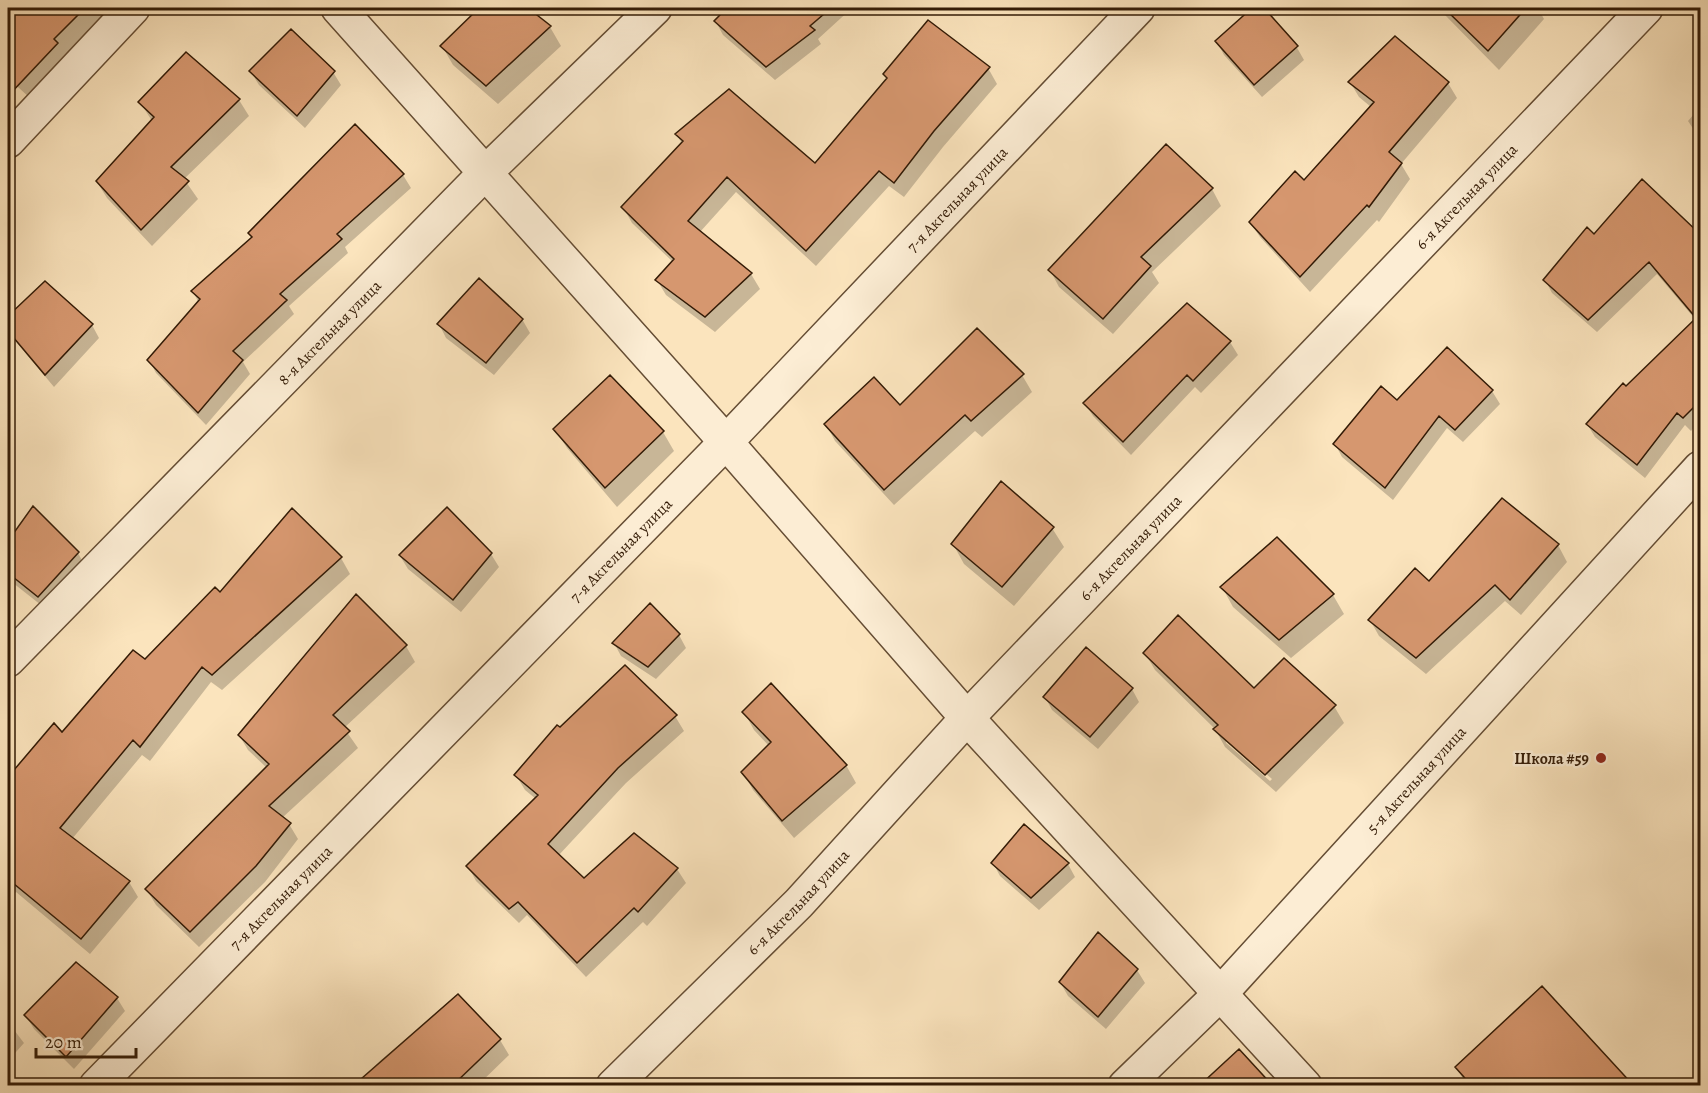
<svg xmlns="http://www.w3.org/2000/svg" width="1708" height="1093" viewBox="0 0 1708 1093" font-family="Alegreya,serif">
<rect width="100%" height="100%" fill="#fbe4bd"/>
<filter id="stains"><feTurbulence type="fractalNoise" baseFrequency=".00333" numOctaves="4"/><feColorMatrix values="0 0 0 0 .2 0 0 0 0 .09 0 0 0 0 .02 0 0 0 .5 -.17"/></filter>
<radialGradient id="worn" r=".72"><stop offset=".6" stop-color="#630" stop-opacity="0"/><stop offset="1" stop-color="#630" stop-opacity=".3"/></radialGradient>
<path fill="#0003" fill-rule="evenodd" d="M 8,8 L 110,8 L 64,56 L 67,61 L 30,98 L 8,78 Z
M 481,8 L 526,8 L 550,27 L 561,46 L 498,104 L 453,65 L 442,46 Z
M 729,8 L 852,8 L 818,39 L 821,44 L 775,80 L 723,35 L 716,22 Z
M 1255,8 L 1262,8 L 1296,46 L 1304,60 L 1262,97 L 1224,55 L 1217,42 Z
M 1440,8 L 1538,8 L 1544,19 L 1499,70 L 1445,15 Z
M 988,68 L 997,84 L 943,147 L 904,197 L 889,186 L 816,266 L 736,192 L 700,232 L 751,274 L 760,289 L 715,332 L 666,295 L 657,280 L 673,262 L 632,223 L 623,207 L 682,144 L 677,135 L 816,165 L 888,79 Z
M 251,72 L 333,72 L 341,85 L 305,128 L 259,85 Z
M 1350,82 L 1448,83 L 1457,98 L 1401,164 L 1410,179 L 1379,222 L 1377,220 L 1310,292 L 1260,237 L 1250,222 L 1304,183 L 1371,107 L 1359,97 Z
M 239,100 L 249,116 L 184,179 L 198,199 L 152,246 L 107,198 L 97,182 L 152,121 L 140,102 Z
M 1700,107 L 1700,139 L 1688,121 Z
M 355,126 L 403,175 L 411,188 L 345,247 L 348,253 L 289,306 L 294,314 L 243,362 L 250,374 L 206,425 L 156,373 L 149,360 L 199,303 L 193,292 L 252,238 L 250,233 Z
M 1166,146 L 1212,189 L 1221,206 L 1152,272 L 1159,283 L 1113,334 L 1059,287 L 1050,270 Z
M 1700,234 L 1700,325 L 1657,274 L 1597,332 L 1552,293 L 1545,280 L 1594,236 Z
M 45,283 L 92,325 L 99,338 L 54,387 L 8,332 L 8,318 Z
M 1187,305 L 1230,342 L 1238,355 L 1201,393 L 1195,387 L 1131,455 L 1093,416 L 1085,403 Z
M 522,319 L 530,333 L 494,375 L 446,338 L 439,324 Z
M 1700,347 L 1700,421 L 1691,431 L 1685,425 L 1645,478 L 1595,437 L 1587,424 L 1626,388 Z
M 1022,375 L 1032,392 L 982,437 L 975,431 L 894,505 L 835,441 L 826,424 Z
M 610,377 L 663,432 L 674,451 L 617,507 L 567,448 L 555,429 Z
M 1492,391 L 1500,404 L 1463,442 L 1447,428 L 1393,500 L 1342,457 L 1335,444 L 1397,402 Z
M 33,508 L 78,553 L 85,566 L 46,609 L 8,579 L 8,544 Z
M 292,511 L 341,558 L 350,574 L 222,690 L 211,682 L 150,761 L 142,755 L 72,839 L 129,882 L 138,897 L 90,954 L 16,892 L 8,900 L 8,780 L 54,725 L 63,734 L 220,595 Z
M 1052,528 L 1064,547 L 1014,606 L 964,564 L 953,544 Z
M 1558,545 L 1567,562 L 1521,615 L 1505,601 L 1426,674 L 1379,636 L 1370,620 L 1429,583 Z
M 491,554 L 499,567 L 461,612 L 408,569 L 400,556 Z
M 1222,587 L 1333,595 L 1344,614 L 1291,658 L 1233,607 Z
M 356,597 L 406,646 L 415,662 L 344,728 L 358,748 L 282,818 L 289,824 L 298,839 L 265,882 L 199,947 L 156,905 L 147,890 L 267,768 L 248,750 L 239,735 Z
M 679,635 L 686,648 L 656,679 L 621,656 L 614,643 Z
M 1145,653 L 1254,690 L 1334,706 L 1344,723 L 1276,792 L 1225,747 L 1215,729 L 1155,670 ZM 1226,739 L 1272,779 L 1270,781 L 1226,743 Z
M 1132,689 L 1139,702 L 1098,749 L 1052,710 L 1045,697 Z
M 744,712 L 846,765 L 856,783 L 794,838 L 753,790 L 743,772 L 769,746 L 754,730 Z
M 675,716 L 684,731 L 626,783 L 558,856 L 583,881 L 677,869 L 686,883 L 647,926 L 643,922 L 586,977 L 527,915 L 519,923 L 476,881 L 468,866 L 536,799 L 525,790 L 516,775 L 560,729 Z
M 993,863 L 1068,864 L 1075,877 L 1039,910 L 1000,876 Z
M 76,964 L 117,998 L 125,1011 L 74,1069 L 34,1029 L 26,1016 Z
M 1137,970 L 1145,983 L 1106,1029 L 1068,996 L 1060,982 Z
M 458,996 L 500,1040 L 509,1055 L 477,1086 L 356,1086 L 381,1060 Z
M 8,1022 L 24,1043 L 8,1061 Z
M 1457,1068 L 1631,1086 L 1467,1086 Z"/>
<path fill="#d6976f" stroke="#331b06" stroke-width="1.5" d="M 8,8 L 85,8 L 54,39 L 58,43 L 8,96 Z
M 479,8 L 528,8 L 551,26 L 486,86 L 440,46 Z
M 727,8 L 831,8 L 810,26 L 815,30 L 766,67 L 714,21 Z
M 1252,8 L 1264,8 L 1298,46 L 1254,85 L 1215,41 Z
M 1444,8 L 1526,8 L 1488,51 Z
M 928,20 L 990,67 L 934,131 L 894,183 L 879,171 L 806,251 L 727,177 L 688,221 L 752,273 L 705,317 L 655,280 L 674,259 L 621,207 L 683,141 L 675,134 L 729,89 L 815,163 L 887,78 L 883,74 Z
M 291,29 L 335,71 L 297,116 L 249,71 Z
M 1395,36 L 1449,82 L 1389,152 L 1402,163 L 1369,207 L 1367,205 L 1300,277 L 1249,222 L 1295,171 L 1304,180 L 1374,102 L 1348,82 Z
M 186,52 L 240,99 L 171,167 L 189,181 L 141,230 L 96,181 L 154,117 L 138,102 Z
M 355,124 L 404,174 L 337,234 L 342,239 L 280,294 L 287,300 L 233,351 L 243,360 L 198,413 L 147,360 L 200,299 L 191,291 L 252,237 L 248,233 Z
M 1166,144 L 1213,188 L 1141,257 L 1151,266 L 1103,319 L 1048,270 Z
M 1642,179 L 1701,235 L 1701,400 L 1683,418 L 1677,413 L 1637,465 L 1586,424 L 1623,383 L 1626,386 L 1696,318 L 1649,262 L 1588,320 L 1543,280 L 1587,227 L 1594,234 Z
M 479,278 L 523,319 L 486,363 L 437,324 Z
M 45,281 L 93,324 L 45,375 L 8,331 L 8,316 Z
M 1187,303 L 1231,341 L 1193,381 L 1187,375 L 1123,442 L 1083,403 Z
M 977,328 L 1024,374 L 971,421 L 965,415 L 884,490 L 824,424 L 874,377 L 900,405 Z
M 1447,347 L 1493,390 L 1455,430 L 1439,416 L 1385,488 L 1333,444 L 1381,386 L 1397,400 Z
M 610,375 L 664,431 L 605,488 L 553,429 Z
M 1001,481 L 1054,527 L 1002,587 L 951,544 Z
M 1502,498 L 1559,544 L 1510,600 L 1495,585 L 1416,658 L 1368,620 L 1415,568 L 1429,581 Z
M 33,506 L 79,552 L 38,597 L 8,573 L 8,541 Z
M 447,507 L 492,553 L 453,600 L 399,555 Z
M 292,508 L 342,557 L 212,675 L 202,667 L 140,747 L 133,740 L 60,828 L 130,881 L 81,939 L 8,879 L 8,777 L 54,723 L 62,732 L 133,650 L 145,659 L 215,587 L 220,592 Z
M 1277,537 L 1334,594 L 1279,640 L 1220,587 Z
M 356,594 L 407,645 L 333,715 L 350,731 L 269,806 L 291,823 L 256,866 L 190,932 L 145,889 L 269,764 L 238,735 Z
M 650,603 L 680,634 L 648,667 L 612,643 Z
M 1178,615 L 1254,688 L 1284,658 L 1336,705 L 1265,775 L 1213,729 L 1218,725 L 1143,653 Z
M 1086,647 L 1133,688 L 1090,737 L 1043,697 Z
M 625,665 L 677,715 L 618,768 L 548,844 L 584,878 L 634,833 L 678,868 L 638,912 L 634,908 L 577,963 L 518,902 L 509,909 L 466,866 L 538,795 L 514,775 L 557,725 L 560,727 Z
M 771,683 L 847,765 L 782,821 L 741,772 L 771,742 L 742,712 Z
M 1024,824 L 1069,863 L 1031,898 L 991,863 Z
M 1098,932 L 1138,969 L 1098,1017 L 1059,982 Z
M 76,962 L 118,997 L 66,1057 L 24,1015 Z
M 1542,986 L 1634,1086 L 1472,1086 L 1455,1067 Z
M 458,994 L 501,1039 L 452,1086 L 353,1086 Z
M 1239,1049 L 1273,1086 L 1199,1086 Z"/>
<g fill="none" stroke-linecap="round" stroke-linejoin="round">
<defs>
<g id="minor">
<path d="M 338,8 L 726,442 L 967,718 L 1305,1086"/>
<path d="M 8,141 L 133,8"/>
<path id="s1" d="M 8,660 L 486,172 L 655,8"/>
<path id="s2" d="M 96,1086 L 726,442 L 1138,8"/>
<path id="s3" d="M 613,1086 L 799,903 L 967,718 L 1646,8"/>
<path id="s4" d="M 1125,1086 L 1221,993 L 1700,468"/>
</g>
</defs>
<use href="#minor" stroke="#654d34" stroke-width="36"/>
<use href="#minor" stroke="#fcedd4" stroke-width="33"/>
</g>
<circle fill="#8f2418" stroke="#fcedd4" stroke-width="2" cx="1601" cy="758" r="6"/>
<g text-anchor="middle" stroke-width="5" stroke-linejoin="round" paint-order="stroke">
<g font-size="16" fill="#331b06" stroke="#fcedd4">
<text dy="6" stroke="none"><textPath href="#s3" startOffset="1233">6-я Акгельная улица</textPath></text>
<text dy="6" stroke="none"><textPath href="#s2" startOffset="1236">7-я Акгельная улица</textPath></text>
<text dy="6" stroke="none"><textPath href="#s1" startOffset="459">8-я Акгельная улица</textPath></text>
<text dy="6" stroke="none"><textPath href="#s3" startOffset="747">6-я Акгельная улица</textPath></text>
<text dy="6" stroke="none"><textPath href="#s2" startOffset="750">7-я Акгельная улица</textPath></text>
<text dy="6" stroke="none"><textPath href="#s4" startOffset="423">5-я Акгельная улица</textPath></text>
<text dy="6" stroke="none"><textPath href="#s2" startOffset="264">7-я Акгельная улица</textPath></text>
<text dy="6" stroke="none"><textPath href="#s3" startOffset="261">6-я Акгельная улица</textPath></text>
</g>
<g font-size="16" font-weight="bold" fill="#331b06" stroke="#fcedd4" text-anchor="end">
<text x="1589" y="764">Школа #59</text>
</g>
</g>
<rect width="1708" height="1093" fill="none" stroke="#fbe4bd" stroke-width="30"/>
<rect x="9" y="9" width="1690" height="1075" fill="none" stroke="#331b06" stroke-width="3"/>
<rect x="15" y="15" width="1678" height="1063" fill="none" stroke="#331b06" stroke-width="1.5"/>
<path d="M36 1048v9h100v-9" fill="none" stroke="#331b06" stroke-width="3"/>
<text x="45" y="1048" font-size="18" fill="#331b06" stroke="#fcedd4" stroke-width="4.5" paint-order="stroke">20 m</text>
<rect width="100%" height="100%" filter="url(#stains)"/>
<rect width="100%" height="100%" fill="url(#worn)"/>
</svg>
